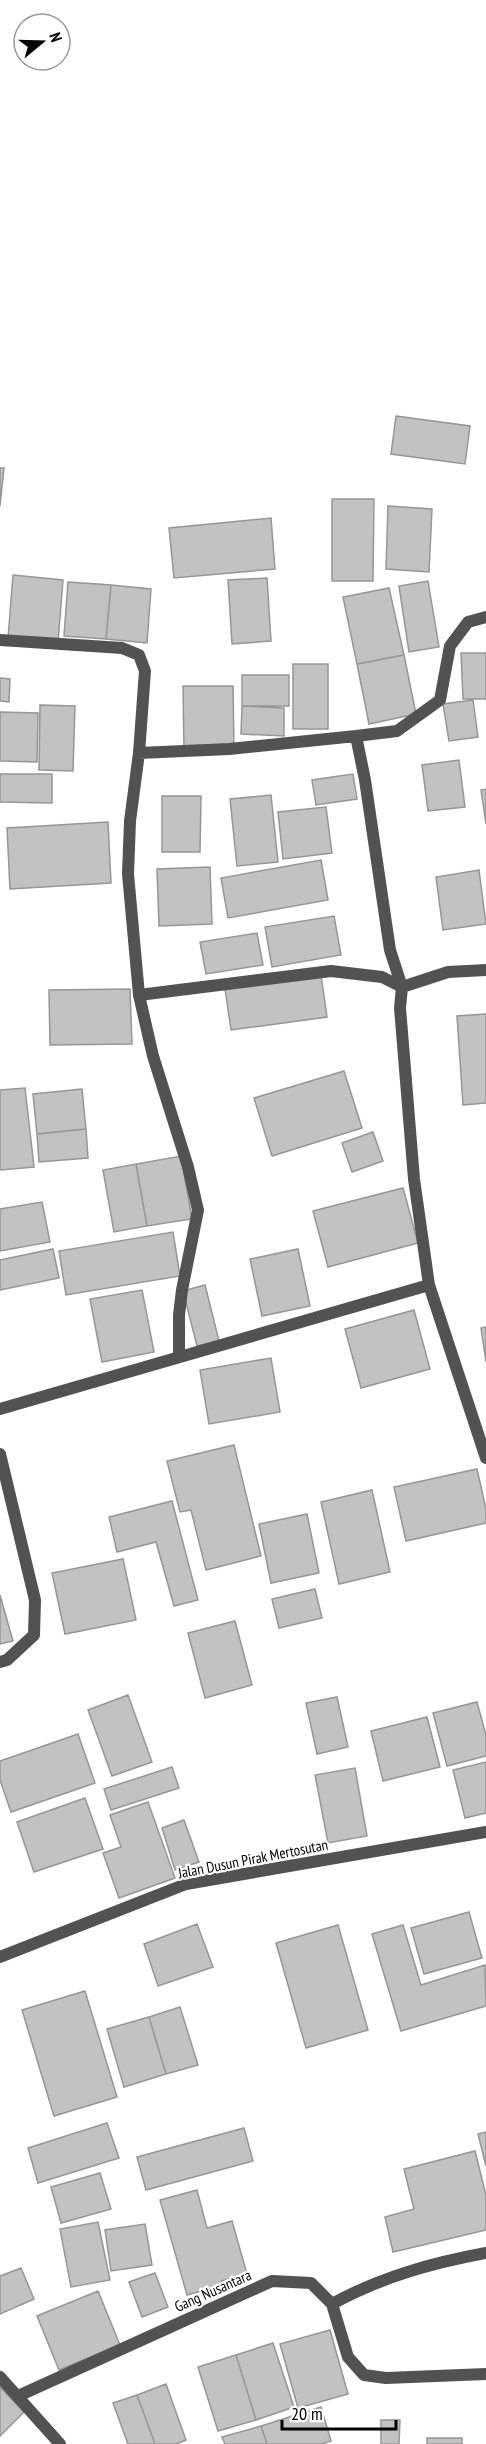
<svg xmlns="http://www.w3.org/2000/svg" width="486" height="2444" viewBox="0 0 486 2444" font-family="'PT Sans Narrow',sans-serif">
<rect width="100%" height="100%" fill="#fff"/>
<path fill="#c2c2c2" stroke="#969696" stroke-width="1.5" d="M 396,416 L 470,426 L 465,464 L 391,454 Z
M 0,468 L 4,468 L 0,506 Z
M 332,499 L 374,499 L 373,581 L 332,581 Z
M 388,506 L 432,509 L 429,572 L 386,569 Z
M 271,518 L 275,569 L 174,578 L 169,528 Z
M 13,575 L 63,580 L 58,642 L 8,638 Z
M 267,578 L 271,641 L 232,644 L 228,580 Z
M 428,581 L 439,647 L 409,652 L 399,586 Z
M 68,582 L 111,585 L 106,639 L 64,636 Z
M 111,585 L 151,589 L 147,643 L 106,639 Z
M 389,588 L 404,655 L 357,664 L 343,597 Z
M 461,653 L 486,653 L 486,699 L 463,699 Z
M 404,655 L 416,714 L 369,724 L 357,664 Z
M 293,664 L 328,664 L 328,729 L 293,729 Z
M 242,675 L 289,675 L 289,706 L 242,706 Z
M 0,678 L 10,679 L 9,702 L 0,701 Z
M 183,686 L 233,686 L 234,749 L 184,749 Z
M 473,700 L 478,737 L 449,741 L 443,704 Z
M 40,705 L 75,706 L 73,771 L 39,770 Z
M 242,706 L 284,708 L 284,736 L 241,734 Z
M 0,712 L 38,713 L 37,762 L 0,761 Z
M 459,760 L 465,807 L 428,811 L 422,765 Z
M 0,774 L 52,774 L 52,803 L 0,802 Z
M 353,774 L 357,799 L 316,805 L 312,780 Z
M 486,789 L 486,824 L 481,790 Z
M 271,795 L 278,862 L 237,866 L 230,799 Z
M 162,796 L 201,796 L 200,852 L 162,852 Z
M 326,807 L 332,853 L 283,859 L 278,812 Z
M 108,822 L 111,883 L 10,889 L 7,828 Z
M 321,860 L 328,900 L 228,918 L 221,878 Z
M 210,867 L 212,924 L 159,926 L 157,869 Z
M 479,870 L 486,924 L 443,930 L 436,877 Z
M 334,916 L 341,955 L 272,967 L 265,927 Z
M 257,933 L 263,965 L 206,974 L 200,942 Z
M 321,975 L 327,1017 L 231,1030 L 225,989 Z
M 130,989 L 132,1044 L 50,1045 L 49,990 Z
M 486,1014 L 486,1103 L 463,1105 L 457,1016 Z
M 344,1071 L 362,1128 L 272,1156 L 254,1098 Z
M 25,1088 L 34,1167 L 0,1170 L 0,1090 Z
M 82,1089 L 86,1129 L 37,1134 L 33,1094 Z
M 86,1129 L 88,1158 L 39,1162 L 37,1134 Z
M 373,1132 L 383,1161 L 352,1172 L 342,1143 Z
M 181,1156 L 192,1219 L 147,1226 L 136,1164 Z
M 136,1164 L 147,1226 L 114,1232 L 103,1170 Z
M 403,1188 L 418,1243 L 328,1267 L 313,1211 Z
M 42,1202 L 50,1242 L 0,1251 L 0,1209 Z
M 173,1232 L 180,1276 L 66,1295 L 59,1251 Z
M 53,1249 L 59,1278 L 0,1290 L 0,1260 Z
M 298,1249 L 310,1306 L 262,1316 L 250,1259 Z
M 205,1285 L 219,1341 L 197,1346 L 183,1291 Z
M 142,1290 L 154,1352 L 102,1362 L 90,1299 Z
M 414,1310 L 430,1369 L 361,1388 L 345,1329 Z
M 486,1327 L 486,1362 L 481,1328 Z
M 271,1358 L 280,1412 L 209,1424 L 200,1370 Z
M 234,1445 L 261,1556 L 206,1570 L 191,1510 L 180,1512 L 167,1461 Z
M 477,1469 L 486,1509 L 486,1523 L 406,1541 L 394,1487 Z
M 372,1490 L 390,1572 L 339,1584 L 321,1502 Z
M 172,1501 L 198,1600 L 174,1606 L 156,1542 L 117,1552 L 109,1517 Z
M 307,1514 L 319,1573 L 271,1583 L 259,1524 Z
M 123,1559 L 136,1620 L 65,1634 L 52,1573 Z
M 315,1589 L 322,1618 L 279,1628 L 272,1599 Z
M 0,1595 L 13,1641 L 0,1644 Z
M 235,1621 L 252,1685 L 205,1698 L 188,1633 Z
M 128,1695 L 152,1762 L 112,1776 L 88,1710 Z
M 337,1697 L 348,1747 L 317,1754 L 306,1703 Z
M 477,1702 L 486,1735 L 486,1756 L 447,1766 L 433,1713 Z
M 427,1717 L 440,1767 L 383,1781 L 371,1731 Z
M 78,1734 L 95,1783 L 11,1812 L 0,1780 L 0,1761 Z
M 486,1762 L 486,1813 L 465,1818 L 453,1770 Z
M 172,1767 L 179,1788 L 111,1810 L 104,1789 Z
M 355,1768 L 367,1836 L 328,1843 L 315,1775 Z
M 85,1798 L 103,1849 L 34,1872 L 17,1822 Z
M 148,1802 L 175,1878 L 119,1898 L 103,1853 L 121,1847 L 110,1815 Z
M 184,1820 L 199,1862 L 175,1870 L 162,1828 Z
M 469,1912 L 482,1958 L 424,1974 L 411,1928 Z
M 197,1924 L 213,1967 L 158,1986 L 144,1944 Z
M 338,1925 L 368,2030 L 306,2048 L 276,1943 Z
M 403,1925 L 421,1985 L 485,1965 L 486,2006 L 401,2031 L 372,1934 Z
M 85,1991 L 117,2097 L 54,2116 L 22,2010 Z
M 180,2007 L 198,2065 L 166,2074 L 149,2017 Z
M 149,2017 L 166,2074 L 124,2087 L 107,2029 Z
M 107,2123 L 119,2158 L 38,2183 L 28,2148 Z
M 244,2128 L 253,2161 L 146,2190 L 137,2157 Z
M 486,2132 L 486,2166 L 478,2134 Z
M 475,2151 L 486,2195 L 486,2230 L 393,2252 L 385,2217 L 414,2209 L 404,2169 Z
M 100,2173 L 111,2209 L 61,2223 L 51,2187 Z
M 197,2190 L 207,2228 L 232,2221 L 247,2274 L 221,2281 L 223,2285 L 187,2295 L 160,2200 Z
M 98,2222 L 110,2280 L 71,2287 L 60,2229 Z
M 145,2224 L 152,2265 L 111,2271 L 105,2230 Z
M 21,2268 L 34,2299 L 0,2314 L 0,2276 Z
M 155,2273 L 168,2307 L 142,2317 L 129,2282 Z
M 98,2291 L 120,2345 L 59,2370 L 37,2316 Z
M 330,2330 L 348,2394 L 298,2408 L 280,2344 Z
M 273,2343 L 294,2407 L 256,2420 L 236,2355 Z
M 236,2355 L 256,2420 L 218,2431 L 198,2367 Z
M 166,2384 L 186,2440 L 176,2444 L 155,2444 L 137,2395 Z
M 0,2387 L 24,2412 L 0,2436 Z
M 137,2395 L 155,2444 L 128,2444 L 113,2403 Z
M 321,2407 L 331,2441 L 322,2444 L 267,2444 L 261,2426 Z
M 381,2420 L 400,2420 L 399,2444 L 381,2444 Z
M 261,2426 L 267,2444 L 225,2444 L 222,2437 Z
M 427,2438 L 462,2438 L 462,2444 L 427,2444 Z"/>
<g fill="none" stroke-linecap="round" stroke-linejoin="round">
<path stroke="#525252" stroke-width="12" d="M 139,995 L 331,971 L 382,977 L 402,987"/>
<path stroke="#525252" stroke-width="12" d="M 0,640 L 122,648 L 139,655 L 145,671 L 139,753 L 229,749 L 356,736 L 365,780 L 390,950 L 402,987
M 356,736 L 397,731 L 440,700 L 450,646 L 468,622 L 486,617
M 139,753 L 130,821 L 128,874 L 139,995 L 153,1056 L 188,1167 L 198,1210 L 182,1290 L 179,1315 L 179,1357
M 486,970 L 448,972 L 402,987 L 400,1008 L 414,1179 L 429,1285 L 486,1458
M 0,1409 L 429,1285
M 0,1454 L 35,1600 L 34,1635 L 7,1660 L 0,1662
M 0,1957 L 186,1884 L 486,1832
M 332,2304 C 381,2277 432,2263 486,2253
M 0,2377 L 60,2444
M 18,2396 L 272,2281 L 311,2283 L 332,2304 L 348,2357 L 364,2375 L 386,2378 L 486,2374"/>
</g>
<g text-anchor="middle" stroke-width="4.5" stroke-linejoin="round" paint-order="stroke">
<g font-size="15" fill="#000" stroke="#fff">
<text transform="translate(253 1859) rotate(-11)" y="5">Jalan Dusun Pirak Mertosutan</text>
<text transform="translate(213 2291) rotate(-24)" y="5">Gang Nusantara</text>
</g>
</g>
<g transform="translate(42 42) rotate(71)"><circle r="28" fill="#ffffff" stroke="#999999" stroke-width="1.5"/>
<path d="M0-4.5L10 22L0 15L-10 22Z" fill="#000000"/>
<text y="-9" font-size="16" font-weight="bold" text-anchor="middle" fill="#000000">N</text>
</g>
<path d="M282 2420v9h114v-9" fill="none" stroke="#000000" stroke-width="3"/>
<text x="291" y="2420" font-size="18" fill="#000000" stroke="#ffffff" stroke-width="4.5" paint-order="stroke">20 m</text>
</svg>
